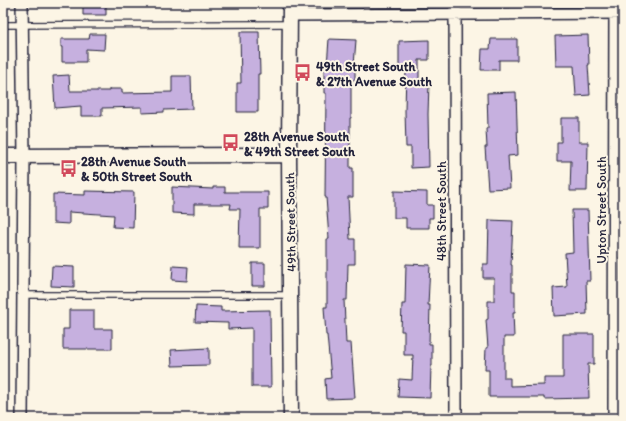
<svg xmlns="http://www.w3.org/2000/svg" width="626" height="421" viewBox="0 0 626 421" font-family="Itim,sans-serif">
<rect width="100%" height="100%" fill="#fcf5e5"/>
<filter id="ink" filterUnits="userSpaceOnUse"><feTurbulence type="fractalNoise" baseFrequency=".025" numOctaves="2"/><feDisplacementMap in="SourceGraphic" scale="8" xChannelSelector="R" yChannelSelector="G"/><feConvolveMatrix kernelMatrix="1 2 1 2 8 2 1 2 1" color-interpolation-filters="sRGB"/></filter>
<g filter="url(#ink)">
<path fill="#c6b0df" stroke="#22223b" d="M 83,3 L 106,3 L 106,15 L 83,15 Z
M 240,32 L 259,32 L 260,74 L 258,74 L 258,112 L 237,112 L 237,83 L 241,83 Z
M 90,34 L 105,34 L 104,50 L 86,49 L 86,62 L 62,62 L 62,47 L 61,47 L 61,39 L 89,39 Z
M 588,35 L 589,65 L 588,65 L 590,95 L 576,96 L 574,66 L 556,66 L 555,36 Z
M 329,39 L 356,40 L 354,65 L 355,65 L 355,80 L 351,80 L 351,118 L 350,118 L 350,168 L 353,168 L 353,197 L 348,197 L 350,239 L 355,239 L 355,264 L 348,264 L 347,300 L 344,300 L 346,343 L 351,343 L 355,398 L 326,399 L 325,379 L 331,378 L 327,335 L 326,335 L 324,307 L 327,307 L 327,239 L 329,239 L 326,197 L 325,197 L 326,93 L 324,93 L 324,66 L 327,66 Z
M 491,39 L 517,39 L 517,60 L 499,60 L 499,70 L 481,70 L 482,49 L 490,49 Z
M 429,40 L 429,60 L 419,60 L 419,83 L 429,83 L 428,114 L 429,167 L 411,168 L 411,147 L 406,147 L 405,111 L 406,70 L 399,71 L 399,41 Z
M 69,75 L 70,91 L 109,91 L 109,89 L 122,89 L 122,93 L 172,92 L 172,76 L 191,76 L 192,109 L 164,110 L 164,112 L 142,113 L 142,107 L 102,108 L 102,116 L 81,116 L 81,106 L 55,108 L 53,76 Z
M 516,92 L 518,155 L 508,156 L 510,188 L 488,189 L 485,147 L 487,147 L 486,129 L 488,128 L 487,93 Z
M 561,118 L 579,118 L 579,142 L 588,142 L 587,191 L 570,191 L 571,161 L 557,161 L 557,142 L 561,142 Z
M 172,187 L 213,189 L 213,187 L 225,187 L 225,192 L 268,192 L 268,209 L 260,209 L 260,248 L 239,248 L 240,209 L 230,209 L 231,204 L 194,204 L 194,214 L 172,213 Z
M 85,191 L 134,192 L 133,228 L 113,227 L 114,215 L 69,212 L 69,224 L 53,223 L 53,194 L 85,195 Z
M 394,191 L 427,192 L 427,205 L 433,205 L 433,218 L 429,218 L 429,228 L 406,228 L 406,218 L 394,218 Z
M 572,210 L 588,210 L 590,281 L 586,281 L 587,314 L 554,316 L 553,288 L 567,287 L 565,253 L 573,252 Z
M 489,220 L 513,221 L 511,265 L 512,265 L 512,291 L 515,291 L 515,312 L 513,312 L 514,337 L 504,337 L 504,378 L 510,378 L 510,386 L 544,385 L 544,378 L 563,378 L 563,334 L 594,334 L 594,364 L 588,364 L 589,398 L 544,399 L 544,397 L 489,397 L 489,370 L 485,370 L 486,348 L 488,348 L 486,320 L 488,319 L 488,301 L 494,301 L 494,278 L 483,278 L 483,264 L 488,264 Z
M 252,263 L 265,263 L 265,286 L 252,286 Z
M 406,264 L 430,265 L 428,305 L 430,305 L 429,344 L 432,344 L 432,366 L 431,366 L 430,398 L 398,397 L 399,379 L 412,380 L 413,355 L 404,355 L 404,331 L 401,331 L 402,304 L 405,304 Z
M 52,266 L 74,267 L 74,287 L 51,286 Z
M 173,266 L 188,267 L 187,281 L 172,280 Z
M 196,306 L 221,307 L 221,311 L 270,310 L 271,387 L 252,387 L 252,328 L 228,329 L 228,323 L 195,322 Z
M 69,310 L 94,310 L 94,329 L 112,329 L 112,349 L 63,349 L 63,329 L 69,329 Z
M 209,348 L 209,365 L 172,366 L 171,350 Z"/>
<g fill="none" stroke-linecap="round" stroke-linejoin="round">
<defs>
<path id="service" d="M 366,3 L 366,15
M 3,25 L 289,24
M 23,295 L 291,295"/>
<path id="minor" d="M 22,3 L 24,157 L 22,418
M 455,3 L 456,418
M 290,15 L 622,13
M 614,418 L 615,3"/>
<path id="tertiary" d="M 290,3 L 289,155 L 291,418
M 3,156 L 289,155"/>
</defs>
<use href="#service" stroke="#22223b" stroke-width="8"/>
<use href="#minor" stroke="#22223b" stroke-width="14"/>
<use href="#tertiary" stroke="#22223b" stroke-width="17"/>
<use href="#service" stroke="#fcf5e5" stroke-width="5.5"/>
<use href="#minor" stroke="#fcf5e5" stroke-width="11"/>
<use href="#tertiary" stroke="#fcf5e5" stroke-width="14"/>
</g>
</g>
<defs>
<symbol id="bus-bare" viewBox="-9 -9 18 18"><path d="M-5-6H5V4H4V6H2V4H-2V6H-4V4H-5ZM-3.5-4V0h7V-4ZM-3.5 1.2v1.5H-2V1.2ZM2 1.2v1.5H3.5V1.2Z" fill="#d1495b" stroke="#fcf5e5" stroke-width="2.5" paint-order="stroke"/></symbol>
</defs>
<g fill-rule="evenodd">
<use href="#bus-bare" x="290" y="60" width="25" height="25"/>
<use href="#bus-bare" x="218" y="130" width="25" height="25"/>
<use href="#bus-bare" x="56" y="156" width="25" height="25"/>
</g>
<g text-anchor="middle" stroke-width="4" stroke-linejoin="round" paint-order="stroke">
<g font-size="13" font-weight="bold" fill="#22223b" stroke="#fcf5e5" text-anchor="start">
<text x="316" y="71">49th Street South<tspan x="316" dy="15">&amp; 27th Avenue South</tspan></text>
<text x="244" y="141">28th Avenue South<tspan x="244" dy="15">&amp; 49th Street South</tspan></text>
<text x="81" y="166">28th Avenue South<tspan x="81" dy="15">&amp; 50th Street South</tspan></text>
</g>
<g font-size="13" fill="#22223b" stroke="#fcf5e5">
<text transform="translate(601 210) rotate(-90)" y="5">Upton Street South</text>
<text transform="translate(441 211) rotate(-90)" y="5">48th Street South</text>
<text transform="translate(290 222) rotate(-91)" y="5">49th Street South</text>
</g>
</g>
<rect width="626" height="421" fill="none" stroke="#fcf5e5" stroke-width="16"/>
<rect x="8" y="8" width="610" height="405" fill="none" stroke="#22223b" stroke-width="1.5" filter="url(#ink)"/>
</svg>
